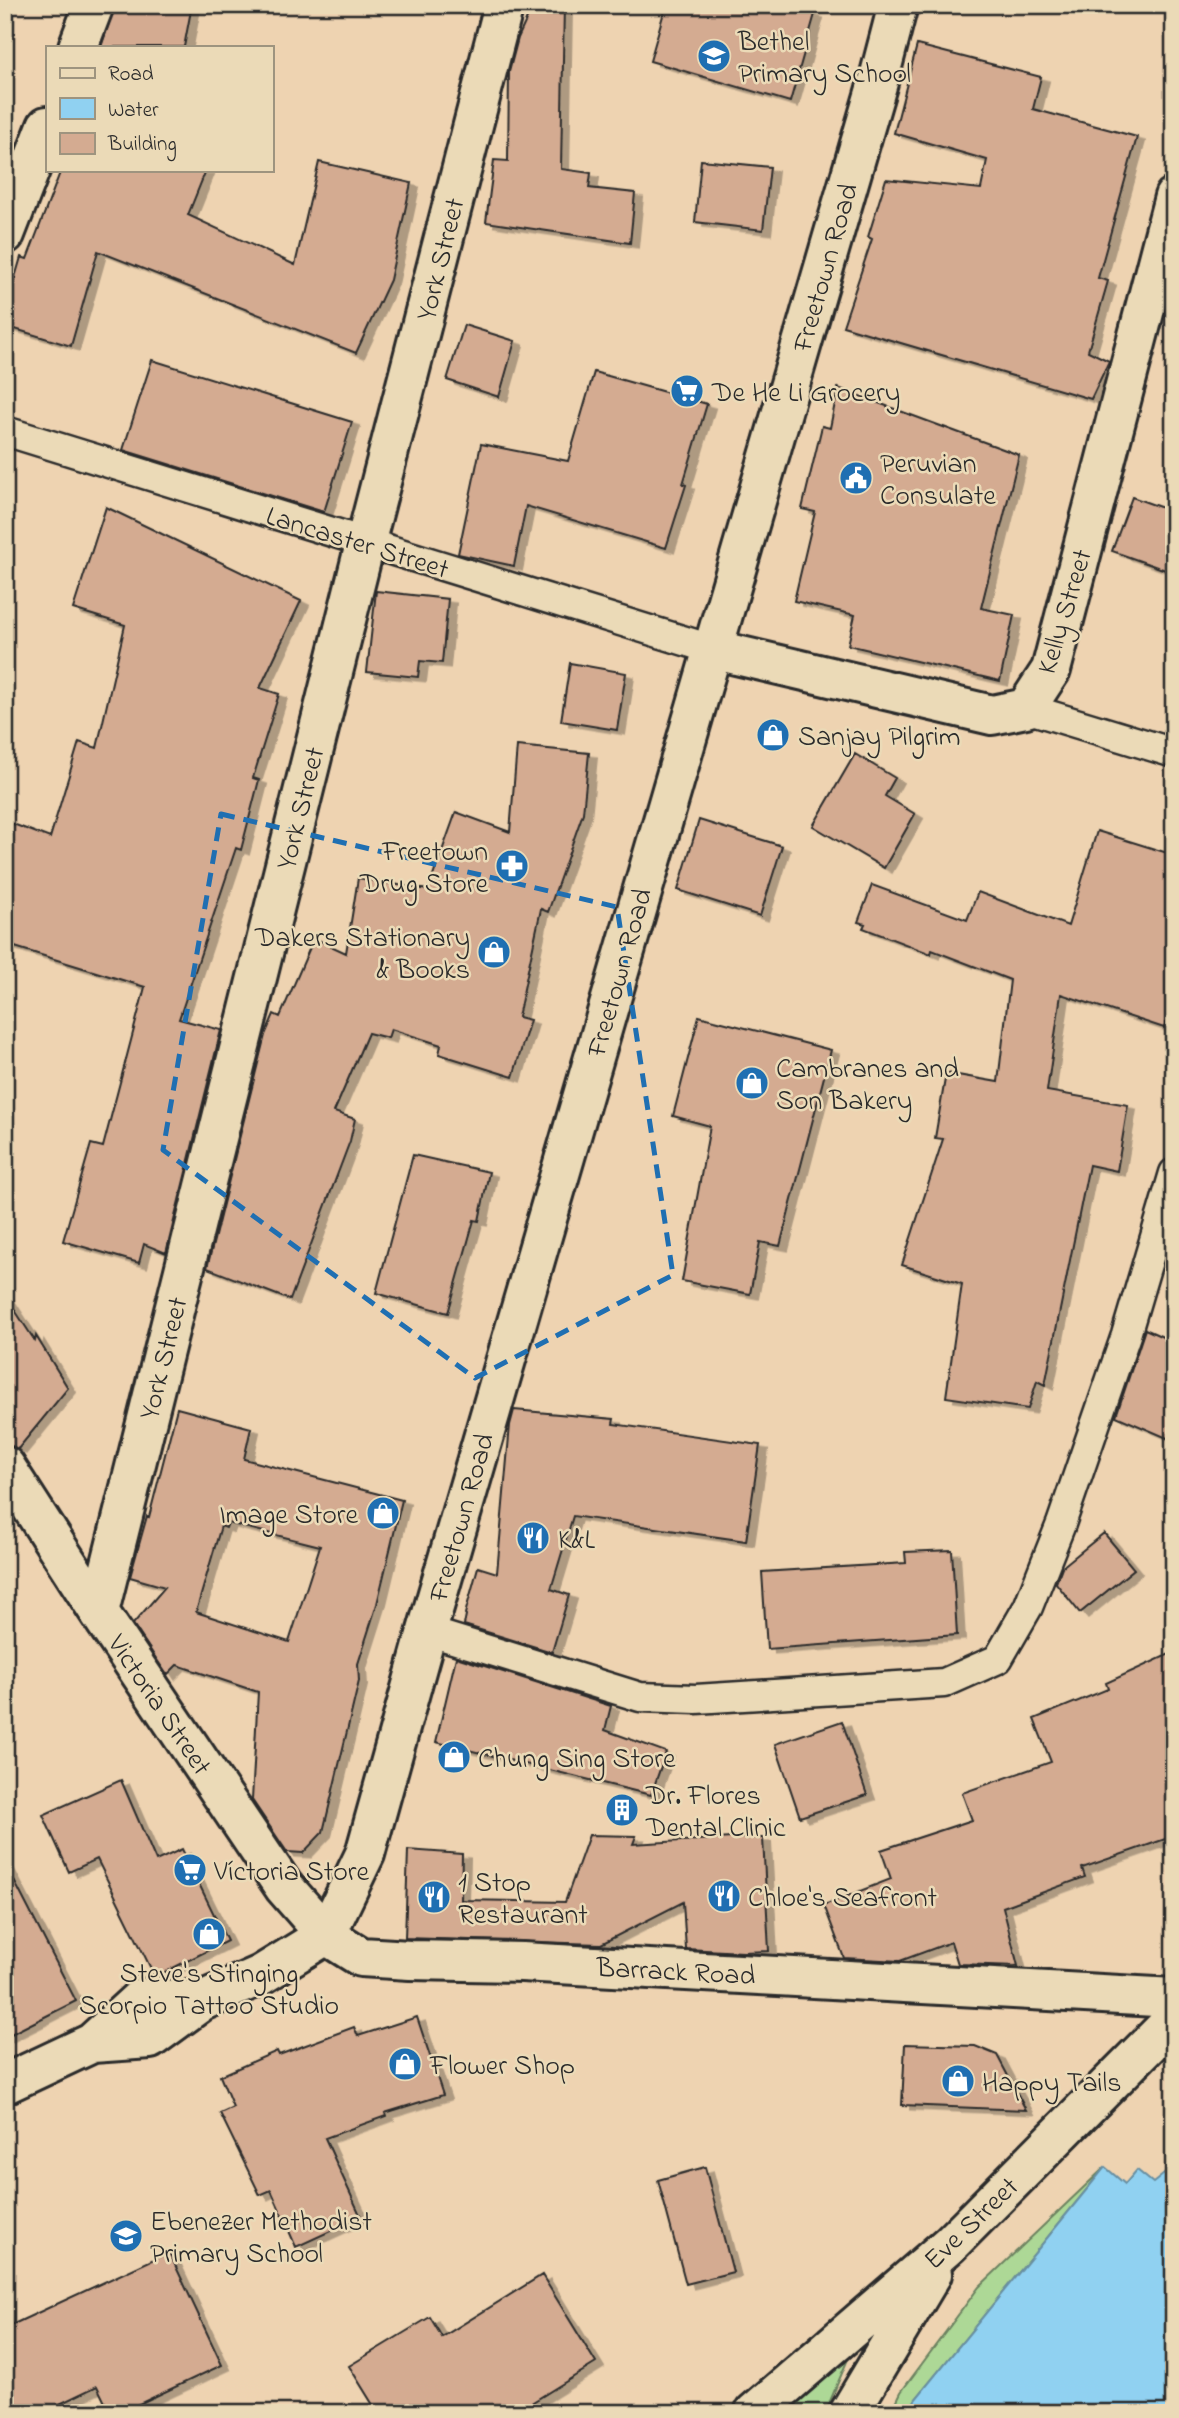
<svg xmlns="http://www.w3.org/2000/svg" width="1179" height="2418" viewBox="0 0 1179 2418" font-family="'Indie Flower',sans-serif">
<defs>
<filter id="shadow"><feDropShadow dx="8" dy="4.5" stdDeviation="0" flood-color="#0004"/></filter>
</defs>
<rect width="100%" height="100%" fill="#eed3b1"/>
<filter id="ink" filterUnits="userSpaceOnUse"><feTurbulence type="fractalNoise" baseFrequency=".0143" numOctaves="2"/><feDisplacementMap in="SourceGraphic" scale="14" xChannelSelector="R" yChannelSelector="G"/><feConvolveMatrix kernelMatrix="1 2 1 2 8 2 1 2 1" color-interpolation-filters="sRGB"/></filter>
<g filter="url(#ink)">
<path fill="#add896" stroke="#6c8260" stroke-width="2" d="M 1105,2167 L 915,2400 L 910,2413 L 891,2413 L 901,2392 L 979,2287 Z
M 848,2359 L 825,2413 L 781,2413 Z"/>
<path fill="#90d1f1" stroke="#688fa2" stroke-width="2" d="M 1174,2166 L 1174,2413 L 910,2413 L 915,2400 L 1105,2167 L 1125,2184 L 1137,2170 L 1153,2183 Z"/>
<path fill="#d4ab91" stroke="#2b2b2b" stroke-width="2" fill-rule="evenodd" filter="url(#shadow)" d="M 115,5 L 192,5 L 184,47 L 101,47 Z
M 533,5 L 564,5 L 561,169 L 591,173 L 589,188 L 635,193 L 630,243 L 486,222 L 494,160 L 508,161 L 509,72 L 518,38 Z
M 666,5 L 785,5 L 815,14 L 790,102 L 650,61 Z
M 917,45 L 1041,77 L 1033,109 L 1137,137 L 1098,278 L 1108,281 L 1088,351 L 1109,361 L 1091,399 L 843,326 L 872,239 L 868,237 L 886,179 L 981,189 L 987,160 L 894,133 Z
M 701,160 L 770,167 L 763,230 L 695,222 Z
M 319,162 L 411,183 L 390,280 L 356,353 L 98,251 L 71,346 L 5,326 L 5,312 L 21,257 L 27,259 L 61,170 L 206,170 L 188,215 L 295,265 Z
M 464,325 L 515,341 L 499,397 L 447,380 Z
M 152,360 L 352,422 L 324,512 L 123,450 Z
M 594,372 L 707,404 L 683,484 L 686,485 L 666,548 L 526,506 L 514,566 L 458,554 L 481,444 L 568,461 Z
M 838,388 L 1019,455 L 981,608 L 1014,615 L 1000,681 L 848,645 L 855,615 L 794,601 L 815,512 L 802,509 L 822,426 L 830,428 Z
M 1132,497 L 1174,512 L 1174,573 L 1112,551 Z
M 106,507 L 301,601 L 260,688 L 279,694 L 253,778 L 259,780 L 241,850 L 236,848 L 179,1019 L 221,1030 L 166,1253 L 144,1244 L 139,1263 L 63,1241 L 91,1144 L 103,1147 L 145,987 L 5,944 L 5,821 L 50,838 L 79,742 L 97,748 L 125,625 L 73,609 Z
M 376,591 L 448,599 L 442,663 L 420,661 L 418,677 L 367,672 Z
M 570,663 L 626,673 L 617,730 L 561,721 Z
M 517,746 L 589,753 L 583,813 L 548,912 L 541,909 L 518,1017 L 530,1020 L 513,1077 L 439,1054 L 441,1045 L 391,1029 L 388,1038 L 368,1033 L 334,1112 L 355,1119 L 350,1141 L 290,1300 L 207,1268 L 265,1035 L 274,1014 L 280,1017 L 314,938 L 346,953 L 358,878 L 428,890 L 456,812 L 510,832 Z
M 855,754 L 895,778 L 885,796 L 915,814 L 884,868 L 813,826 Z
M 699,820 L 782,846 L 760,916 L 678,890 Z
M 1097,831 L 1174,855 L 1174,998 L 1164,1028 L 1061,994 L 1047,1091 L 1128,1105 L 1117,1171 L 1089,1165 L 1045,1385 L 1037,1381 L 1028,1409 L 946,1397 L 962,1284 L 902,1265 L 943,1139 L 935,1138 L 946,1073 L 998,1082 L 1010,980 L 932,950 L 931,954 L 863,928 L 865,924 L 858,922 L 872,885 L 967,920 L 978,892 L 1068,926 Z
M 699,1016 L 831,1050 L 780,1246 L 760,1242 L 750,1294 L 682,1281 L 710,1126 L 673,1116 Z
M 413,1155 L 489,1172 L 479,1221 L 474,1220 L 448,1313 L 376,1293 Z
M 5,1295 L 35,1341 L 36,1336 L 68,1388 L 18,1449 L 5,1444 Z
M 1145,1329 L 1174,1342 L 1174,1441 L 1116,1416 Z
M 177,1408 L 251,1428 L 244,1459 L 402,1500 L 377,1604 L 358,1664 L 359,1681 L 323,1832 L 303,1853 L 287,1852 L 252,1800 L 258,1692 L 177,1665 L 167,1675 L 133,1624 L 165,1587 L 130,1577 L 147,1516 L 149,1517 ZM 228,1523 L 320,1546 L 289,1642 L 196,1612 L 221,1526 L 226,1528 Z
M 514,1410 L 614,1419 L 613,1424 L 760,1445 L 746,1541 L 573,1516 L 551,1589 L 569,1595 L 552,1652 L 464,1625 L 466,1615 L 465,1614 L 478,1567 L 497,1573 L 510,1425 Z
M 1104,1533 L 1134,1569 L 1080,1613 L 1056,1583 L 1062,1567 Z
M 952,1550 L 957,1635 L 767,1649 L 762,1572 L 906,1563 L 905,1552 Z
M 1174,1652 L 1174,1836 L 1082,1868 L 1085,1877 L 1003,1907 L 1018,1966 L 958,1964 L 951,1942 L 900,1961 L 844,1958 L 824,1905 L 891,1879 L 881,1850 L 972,1820 L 962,1793 L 1051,1762 L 1034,1719 L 1108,1689 L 1106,1683 Z
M 456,1657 L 611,1706 L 605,1730 L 666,1752 L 651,1795 L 436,1742 Z
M 842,1721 L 867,1795 L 800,1817 L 775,1744 Z
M 121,1780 L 156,1861 L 182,1849 L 227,1941 L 155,1977 L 97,1859 L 69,1872 L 43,1815 Z
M 589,1835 L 636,1836 L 633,1844 L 732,1838 L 763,1838 L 769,1951 L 743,1952 L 686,1949 L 683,1902 L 601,1944 L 405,1938 L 408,1850 L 462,1854 L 461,1900 L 565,1902 Z
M 5,1863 L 76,2001 L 5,2037 Z
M 417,2017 L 443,2095 L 385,2113 L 386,2116 L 325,2138 L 361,2217 L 296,2247 L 271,2190 L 260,2195 L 220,2113 L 233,2107 L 220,2076 L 277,2051 L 279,2055 L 354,2027 L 358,2036 Z
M 905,2044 L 975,2046 L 997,2055 L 1026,2110 L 902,2105 Z
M 705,2167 L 733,2272 L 686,2284 L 658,2180 Z
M 169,2252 L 222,2365 L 120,2413 L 110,2413 L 97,2386 L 41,2413 L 5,2413 L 5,2328 Z
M 542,2275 L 596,2363 L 515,2413 L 378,2413 L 349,2366 L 430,2317 L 442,2337 Z"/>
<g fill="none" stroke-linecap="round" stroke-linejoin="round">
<defs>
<path id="lane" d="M 5,431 L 711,649
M 1026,708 L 1174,753
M 427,1631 L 640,1697 L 696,1699 L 944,1683 L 998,1659 L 1028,1607 L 1061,1524 L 1126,1335 L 1174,1173"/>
<path id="street" d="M 78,47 L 94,5
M 5,234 L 47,126
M 711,649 L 992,715 L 1026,708 L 1051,670 L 1174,197
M 5,1466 L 99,1612 L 284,1887 L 326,1935
M 99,1612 L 365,544 L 504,5"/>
<path id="secondary" d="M 326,1935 L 365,1854 L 427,1631 L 878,82 L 898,5
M 326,1935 L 361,1957 L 410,1960 L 522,1962 L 1174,1998
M 92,2043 L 150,2039 L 202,2001 L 261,1975 L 326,1935
M 5,2084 L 92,2043 L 141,1998 L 202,2001
M 754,2413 L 950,2244 L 1174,2019
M 849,2413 L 932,2274"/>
</defs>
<use href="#lane" stroke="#2b2b2b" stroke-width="33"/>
<use href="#street" stroke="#2b2b2b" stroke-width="44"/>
<use href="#secondary" stroke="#2b2b2b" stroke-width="44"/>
<use href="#lane" stroke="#ebdab7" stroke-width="28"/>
<use href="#street" stroke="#ebdab7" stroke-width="38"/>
<use href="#secondary" stroke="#ebdab7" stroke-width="38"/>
</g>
</g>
<path fill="none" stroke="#1f6fb2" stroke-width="5" stroke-dasharray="14 9" stroke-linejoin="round" d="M 221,814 L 617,907 L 673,1275 L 475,1378 L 163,1150 Z"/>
<defs>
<symbol id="school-disc" viewBox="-11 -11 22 22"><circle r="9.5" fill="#1f6fb2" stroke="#ebdab7"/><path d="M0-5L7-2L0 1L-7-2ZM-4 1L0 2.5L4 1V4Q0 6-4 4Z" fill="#fff"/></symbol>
<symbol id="supermarket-disc" viewBox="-11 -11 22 22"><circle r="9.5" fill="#1f6fb2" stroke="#ebdab7"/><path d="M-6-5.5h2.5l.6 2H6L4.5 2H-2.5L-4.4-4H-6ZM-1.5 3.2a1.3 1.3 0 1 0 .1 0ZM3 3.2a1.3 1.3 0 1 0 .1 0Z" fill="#fff"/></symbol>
<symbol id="civic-disc" viewBox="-11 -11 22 22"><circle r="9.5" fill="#1f6fb2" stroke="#ebdab7"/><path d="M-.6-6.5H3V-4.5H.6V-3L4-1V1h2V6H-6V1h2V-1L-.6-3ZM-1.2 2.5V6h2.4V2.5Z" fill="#fff"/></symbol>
<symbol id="shop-disc" viewBox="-11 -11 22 22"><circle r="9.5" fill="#1f6fb2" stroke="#ebdab7"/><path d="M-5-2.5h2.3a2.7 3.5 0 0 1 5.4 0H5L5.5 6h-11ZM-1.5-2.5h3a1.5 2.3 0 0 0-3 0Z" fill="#fff"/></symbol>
<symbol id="pharmacy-disc" viewBox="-11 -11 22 22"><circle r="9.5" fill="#1f6fb2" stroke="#ebdab7"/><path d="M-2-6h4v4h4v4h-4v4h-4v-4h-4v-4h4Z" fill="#fff"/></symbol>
<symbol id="restaurant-disc" viewBox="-11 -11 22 22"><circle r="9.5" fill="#1f6fb2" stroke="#ebdab7"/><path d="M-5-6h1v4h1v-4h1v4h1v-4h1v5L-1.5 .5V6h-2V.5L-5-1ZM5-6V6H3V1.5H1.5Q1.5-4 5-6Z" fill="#fff"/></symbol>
<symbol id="building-disc" viewBox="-11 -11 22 22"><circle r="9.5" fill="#1f6fb2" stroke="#ebdab7"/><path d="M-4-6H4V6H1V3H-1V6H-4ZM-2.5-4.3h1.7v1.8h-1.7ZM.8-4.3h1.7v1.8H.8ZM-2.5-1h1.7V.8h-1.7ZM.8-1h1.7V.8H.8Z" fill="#fff"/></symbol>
</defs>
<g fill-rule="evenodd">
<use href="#school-disc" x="695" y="37" width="38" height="38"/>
<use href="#supermarket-disc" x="668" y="372" width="38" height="38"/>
<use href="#civic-disc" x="837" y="459" width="38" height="38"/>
<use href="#shop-disc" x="754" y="716" width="38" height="38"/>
<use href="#pharmacy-disc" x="493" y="847" width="38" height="38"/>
<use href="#shop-disc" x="475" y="933" width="38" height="38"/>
<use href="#shop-disc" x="733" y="1064" width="38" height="38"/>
<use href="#shop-disc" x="364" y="1494" width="38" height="38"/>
<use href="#restaurant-disc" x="514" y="1519" width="38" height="38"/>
<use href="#shop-disc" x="435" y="1738" width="38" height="38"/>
<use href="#building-disc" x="603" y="1791" width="38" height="38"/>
<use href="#supermarket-disc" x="171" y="1851" width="38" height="38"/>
<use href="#restaurant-disc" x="705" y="1877" width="38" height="38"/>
<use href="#restaurant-disc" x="415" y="1878" width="38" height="38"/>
<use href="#shop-disc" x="190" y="1915" width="38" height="38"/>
<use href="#shop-disc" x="386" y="2045" width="38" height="38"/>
<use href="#shop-disc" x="939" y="2062" width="38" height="38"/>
<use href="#school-disc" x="107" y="2217" width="38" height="38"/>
</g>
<g text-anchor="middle" stroke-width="5" stroke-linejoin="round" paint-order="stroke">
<g font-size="28" fill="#2b2b2b" stroke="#ebdab7" text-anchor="start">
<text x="738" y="50">Bethel<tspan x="738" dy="32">Primary School</tspan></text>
<text x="712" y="401">De He Li Grocery</text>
<text x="880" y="472">Peruvian<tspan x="880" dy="32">Consulate</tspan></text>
<text x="798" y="745">Sanjay Pilgrim</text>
<text x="488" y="860" text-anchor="end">Freetown<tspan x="488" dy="32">Drug Store</tspan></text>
<text x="470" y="946" text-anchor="end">Dakers Stationary<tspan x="470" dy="32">&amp; Books</tspan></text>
<text x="776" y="1077">Cambranes and<tspan x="776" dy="32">Son Bakery</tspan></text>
<text x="358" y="1523" text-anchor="end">Image Store</text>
<text x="558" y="1548">K&amp;L</text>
<text x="478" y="1767">Chung Sing Store</text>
<text x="646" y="1804">Dr. Flores<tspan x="646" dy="32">Dental Clinic</tspan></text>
<text x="214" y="1880">Víctoria Store</text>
<text x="458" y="1891">1 Stop<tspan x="458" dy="32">Restaurant</tspan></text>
<text x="748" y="1906">Chloe's Seafront</text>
<text x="209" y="1982" text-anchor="middle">Steve's Stinging<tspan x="209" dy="32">Scorpio Tattoo Studio</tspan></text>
<text x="430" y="2074">Flower Shop</text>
<text x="982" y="2091">Happy Tails</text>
<text x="150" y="2230">Ebenezer Methodist<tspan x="150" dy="32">Primary School</tspan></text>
</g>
<g font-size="28" fill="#2b2b2b" stroke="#ebdab7">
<text transform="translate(439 259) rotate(-76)" y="10">York Street</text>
<text transform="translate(824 267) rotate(-74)" y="10">Freetown Road</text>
<text transform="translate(358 541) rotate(17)" y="10">Lancaster Street</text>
<text transform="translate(1063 611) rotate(-73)" y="10">Kelly Street</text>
<text transform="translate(299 808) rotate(-76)" y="10">York Street</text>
<text transform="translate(618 972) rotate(-74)" y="10">Freetown Road</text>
<text transform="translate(162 1358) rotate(-76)" y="10">York Street</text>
<text transform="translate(460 1517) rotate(-74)" y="10">Freetown Road</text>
<text transform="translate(161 1704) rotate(56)" y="10">Victoria Street</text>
<text transform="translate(676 1970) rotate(3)" y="10">Barrack Road</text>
<text transform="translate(970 2222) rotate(-44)" y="10">Eve Street</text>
</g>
</g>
<rect width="1179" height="2418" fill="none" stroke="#ebdab7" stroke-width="28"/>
<rect x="14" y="14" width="1151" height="2390" fill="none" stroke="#2b2b2b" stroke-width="2.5" filter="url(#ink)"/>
<rect x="46" y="46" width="228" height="126" fill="#ebdab7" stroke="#9e947f" stroke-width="2"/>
<rect x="60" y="68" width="35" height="10" fill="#ebdab7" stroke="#9e947f" stroke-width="2"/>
<text x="108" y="80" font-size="21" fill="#2b2b2b">Road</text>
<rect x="60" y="98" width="35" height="21" fill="#90d1f1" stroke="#9e947f" stroke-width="2"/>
<text x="108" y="116" font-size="21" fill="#2b2b2b">Water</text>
<rect x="60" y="133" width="35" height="21" fill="#d4ab91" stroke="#9e947f" stroke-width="2"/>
<text x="108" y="150" font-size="21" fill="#2b2b2b">Building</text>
</svg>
